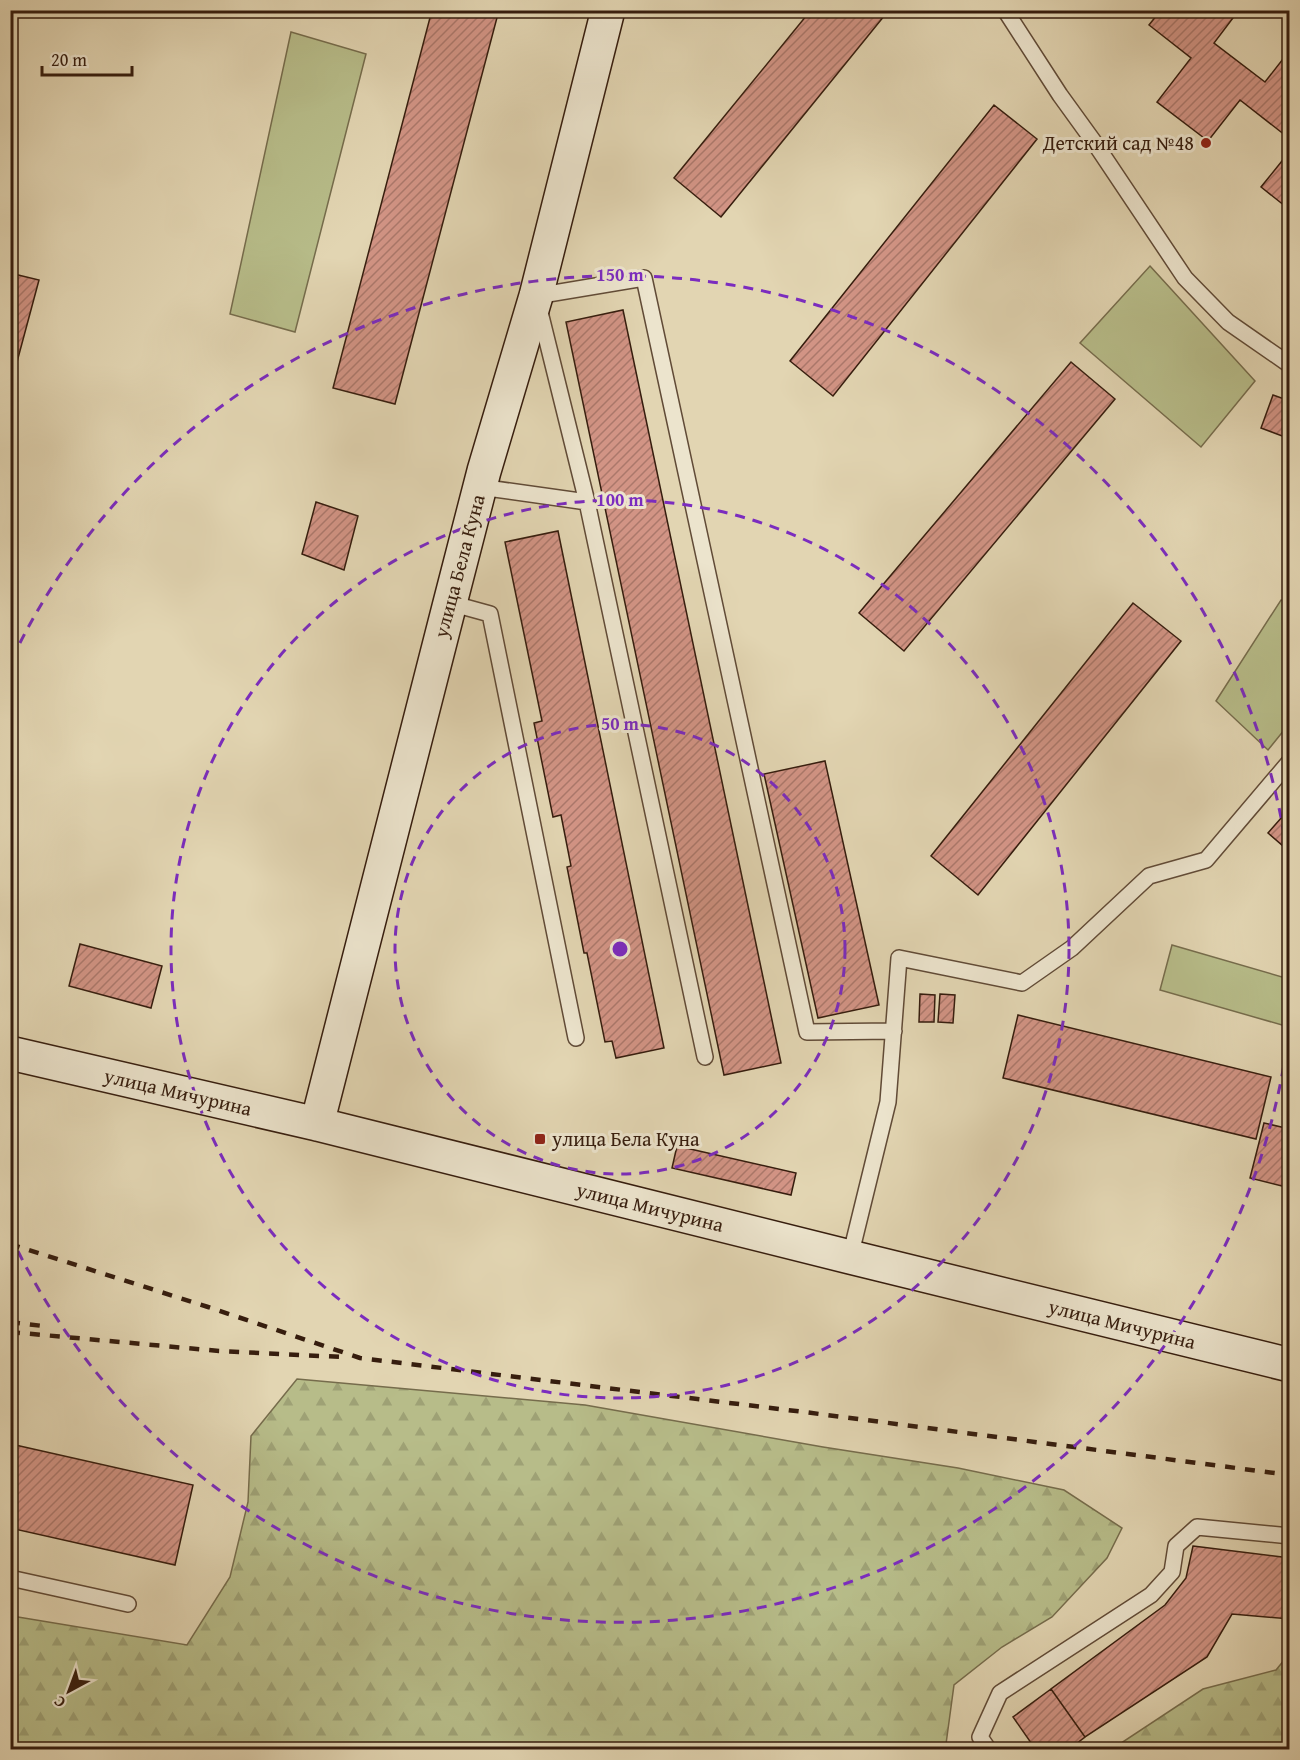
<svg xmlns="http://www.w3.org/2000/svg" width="1300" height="1760" viewBox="0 0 1300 1760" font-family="'Gentium Book Plus',serif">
<defs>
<pattern id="forest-firs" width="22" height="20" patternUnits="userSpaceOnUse" patternTransform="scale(1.5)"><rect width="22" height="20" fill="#b7bc89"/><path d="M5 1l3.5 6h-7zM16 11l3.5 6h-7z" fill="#9ea175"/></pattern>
<pattern id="building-hatch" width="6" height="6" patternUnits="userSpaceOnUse" patternTransform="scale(1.5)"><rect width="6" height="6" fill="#d29485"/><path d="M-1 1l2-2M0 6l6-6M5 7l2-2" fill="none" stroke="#ab786b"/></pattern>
</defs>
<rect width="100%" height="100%" fill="#e2d5b2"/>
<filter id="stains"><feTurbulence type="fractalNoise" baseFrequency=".00333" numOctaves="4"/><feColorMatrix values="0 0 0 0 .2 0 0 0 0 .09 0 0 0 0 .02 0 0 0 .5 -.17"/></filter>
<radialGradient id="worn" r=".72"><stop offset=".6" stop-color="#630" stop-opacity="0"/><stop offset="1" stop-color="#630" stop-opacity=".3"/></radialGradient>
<path fill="url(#forest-firs)" stroke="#766c4c" stroke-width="1.5" d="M 297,1379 L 585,1405 L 823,1447 L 958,1468 L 1064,1490 L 1122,1528 L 1107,1558 L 1052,1617 L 1002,1647 L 954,1685 L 946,1744 L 949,1749 L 11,1749 L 11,1617 L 18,1617 L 187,1645 L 230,1577 L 248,1502 L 251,1436 Z
M 1289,1654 L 1289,1749 L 1112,1749 L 1203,1689 L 1276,1670 Z"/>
<path fill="#b7bc89" stroke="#766c4c" stroke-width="1.5" d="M 291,32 L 366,54 L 295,332 L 230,314 Z
M 1150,266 L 1255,381 L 1201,447 L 1080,343 Z
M 1281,600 L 1289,602 L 1289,724 L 1268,750 L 1216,701 Z
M 1172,945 L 1289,979 L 1289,1027 L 1160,990 Z"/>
<path fill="url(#building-hatch)" stroke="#361d0e" stroke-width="1.5" d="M 432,10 L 499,10 L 395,404 L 333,388 Z
M 811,10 L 889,10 L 721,217 L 674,178 Z
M 1161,10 L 1239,10 L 1214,43 L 1265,82 L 1290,50 L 1290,139 L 1240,100 L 1208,141 L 1157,102 L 1191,58 L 1149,25 Z
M 994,105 L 1037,139 L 833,396 L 790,361 Z
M 1290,151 L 1290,210 L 1261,187 Z
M 10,273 L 39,280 L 10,388 Z
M 623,310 L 781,1063 L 724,1075 L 566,322 Z
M 1071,362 L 1115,399 L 904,651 L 859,613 Z
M 1273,395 L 1290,401 L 1290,439 L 1261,428 Z
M 316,502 L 358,516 L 344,570 L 302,554 Z
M 558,531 L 664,1048 L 616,1058 L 612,1041 L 605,1042 L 587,953 L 584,953 L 567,867 L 571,866 L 561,815 L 553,817 L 534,723 L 542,721 L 505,542 Z
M 1133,603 L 1181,641 L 978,895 L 931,856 Z
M 825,761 L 879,1005 L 818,1018 L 764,774 Z
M 1290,808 L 1290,852 L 1268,833 Z
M 80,944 L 162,966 L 151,1008 L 69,986 Z
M 920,994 L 935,995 L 934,1022 L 919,1022 Z
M 940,994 L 955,995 L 953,1023 L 938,1022 Z
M 1018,1015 L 1271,1077 L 1256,1139 L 1003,1078 Z
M 1264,1123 L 1290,1129 L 1290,1188 L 1250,1178 Z
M 677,1146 L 796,1173 L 791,1195 L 672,1168 Z
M 11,1444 L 193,1485 L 175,1565 L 10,1528 Z
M 1193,1546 L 1290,1558 L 1290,1619 L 1232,1614 L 1207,1657 L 1085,1737 L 1051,1689 L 1165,1605 L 1186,1578 Z
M 1051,1689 L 1085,1737 L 1068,1750 L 1036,1750 L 1013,1717 Z"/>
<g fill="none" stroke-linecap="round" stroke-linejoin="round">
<defs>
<path id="lane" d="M 1005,10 L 1060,95 L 1094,142 L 1185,278 L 1228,322 L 1290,365
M 480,487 L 587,502
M 450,603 L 490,614 L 576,1038
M 705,1057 L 587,502 L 536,296 L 644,278 L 807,1032 L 894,1031
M 850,1257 L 888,1102 L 899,958 L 1022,983 L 1072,948 L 1149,876 L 1206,860 L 1290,761
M 10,1578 L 128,1604
M 989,1750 L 980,1737 L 1000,1693 L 1151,1595 L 1172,1572 L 1176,1546 L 1197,1527 L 1290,1536"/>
<path id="secondary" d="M 10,1053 L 317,1124 L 850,1257 L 1290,1365
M 317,1124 L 450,603 L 484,471 L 536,296 L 608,10"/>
</defs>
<use href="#lane" stroke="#614b37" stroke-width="18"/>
<use href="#secondary" stroke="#361d0e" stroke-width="36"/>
<use href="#lane" stroke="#ece4cd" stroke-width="15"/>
<use href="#secondary" stroke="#ece4cd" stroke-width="33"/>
<path stroke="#361d0e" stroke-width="4.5" stroke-dasharray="10 10" stroke-linecap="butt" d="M 10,1244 L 208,1307 L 360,1358 L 804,1412 L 1290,1475
M 10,1322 L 43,1326
M 10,1332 L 219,1351 L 342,1357"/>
</g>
<g fill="none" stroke="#7b2cbf" stroke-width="3" stroke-dasharray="10 8">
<circle cx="620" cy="949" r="225"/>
<circle cx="620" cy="949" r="449"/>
<path d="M1289 1031A674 674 0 0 1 12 1239M12 659A674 674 0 0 1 1289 867"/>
</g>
<g fill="#8f2418" stroke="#ece4cd" stroke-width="2">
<circle cx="1206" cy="143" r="6"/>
<rect x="534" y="1133" width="12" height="12" rx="3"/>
</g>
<g text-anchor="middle" stroke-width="6" stroke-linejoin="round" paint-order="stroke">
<g font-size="20" fill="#361d0e" stroke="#ece4cd" text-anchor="end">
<text x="1194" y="150">Детский сад №48</text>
<text x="552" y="1146" text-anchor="start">улица Бела Куна</text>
</g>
<g font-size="20" fill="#361d0e" stroke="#ece4cd">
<text transform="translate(459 566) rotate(-75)" y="7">улица Бела Куна</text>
<text transform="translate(178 1092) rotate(13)" y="7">улица Мичурина</text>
<text transform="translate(650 1207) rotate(14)" y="7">улица Мичурина</text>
<text transform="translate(1122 1324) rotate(14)" y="7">улица Мичурина</text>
</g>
</g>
<circle cx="620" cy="949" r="9" fill="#7b2cbf" stroke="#ece4cd" stroke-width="3"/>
<g font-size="18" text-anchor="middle" font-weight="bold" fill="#7b2cbf" stroke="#ece4cd" stroke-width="6" stroke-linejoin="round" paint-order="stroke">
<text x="620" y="281">150 m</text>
<text x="620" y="506">100 m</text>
<text x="620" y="730">50 m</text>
</g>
<rect width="1300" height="1760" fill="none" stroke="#e2d5b2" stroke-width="36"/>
<rect x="12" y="12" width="1276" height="1736" fill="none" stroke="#361d0e" stroke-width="3"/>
<rect x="18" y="18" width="1264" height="1724" fill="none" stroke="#361d0e" stroke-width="1.5"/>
<g transform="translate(69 1691) rotate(221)" stroke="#ece4cd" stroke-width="4.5" paint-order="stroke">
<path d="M0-4.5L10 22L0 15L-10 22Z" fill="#361d0e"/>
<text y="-9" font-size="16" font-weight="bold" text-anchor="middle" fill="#361d0e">С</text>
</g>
<path d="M42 66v9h90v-9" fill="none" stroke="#361d0e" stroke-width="3"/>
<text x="51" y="66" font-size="18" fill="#361d0e" stroke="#ece4cd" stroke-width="4.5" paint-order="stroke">20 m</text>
<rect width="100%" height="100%" filter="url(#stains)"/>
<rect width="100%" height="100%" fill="url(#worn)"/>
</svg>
